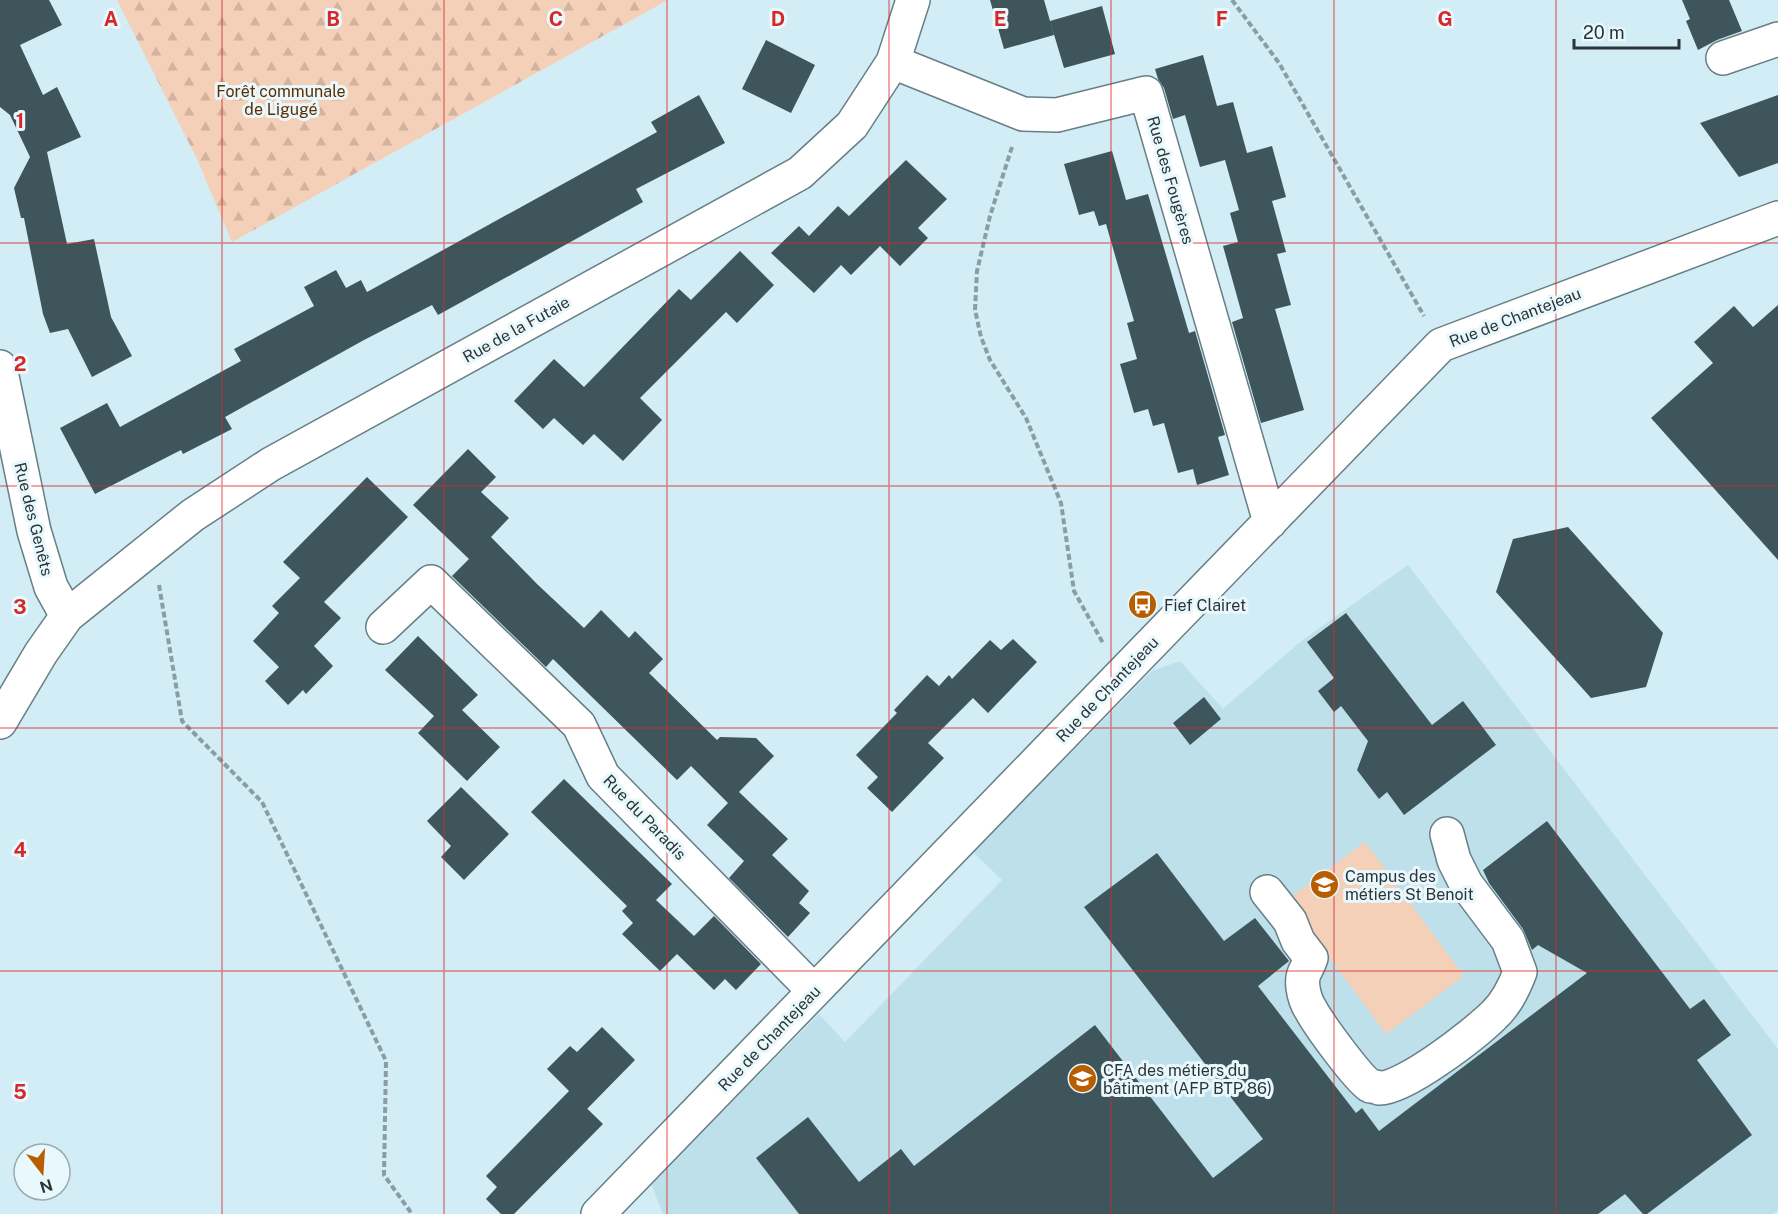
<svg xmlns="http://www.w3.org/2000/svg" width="1778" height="1214" viewBox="0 0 1778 1214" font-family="'Public Sans',sans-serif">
<defs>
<pattern id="forest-firs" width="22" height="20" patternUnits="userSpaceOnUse" patternTransform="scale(1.5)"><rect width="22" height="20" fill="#f4d0b9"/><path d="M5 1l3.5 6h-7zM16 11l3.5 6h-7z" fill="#d1b3a0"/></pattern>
</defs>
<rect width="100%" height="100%" fill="#d2edf5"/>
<path fill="#bee0eb" d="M 1408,565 L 1778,1049 L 1778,1210 L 1773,1214 L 663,1214 L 651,1184 L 819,1014 L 845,1042 L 1002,880 L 973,852 L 1152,671 L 1180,661 L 1223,709 L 1300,642 Z"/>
<path fill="url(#forest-firs)" d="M 117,0 L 668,0 L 232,242 L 197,159 Z"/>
<path fill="#f4d0b9" d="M 1365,842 L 1464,976 L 1386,1034 L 1287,900 Z"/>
<path fill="#3e555c" d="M 0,0 L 49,0 L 62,25 L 20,45 L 43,95 L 57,87 L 81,137 L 47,152 L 67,244 L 94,239 L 111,317 L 132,356 L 92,377 L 68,329 L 50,333 L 43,314 L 24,218 L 21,218 L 14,188 L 30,157 L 10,115 L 0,107 Z
M 990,0 L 1044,0 L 1054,35 L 1004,49 Z
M 1682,0 L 1729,0 L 1742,31 L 1717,40 L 1698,50 L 1686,21 L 1690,19 Z
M 1102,6 L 1115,54 L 1064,68 L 1050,21 Z
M 766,40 L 815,65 L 791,113 L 742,89 Z
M 1203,55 L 1217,106 L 1233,102 L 1247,153 L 1272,146 L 1286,197 L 1272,201 L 1286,252 L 1277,254 L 1291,305 L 1275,309 L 1304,410 L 1261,423 L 1232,322 L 1243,318 L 1223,246 L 1238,242 L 1230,213 L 1239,210 L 1225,160 L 1200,167 L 1185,115 L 1173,119 L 1164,88 L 1158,79 L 1155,69 Z
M 699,95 L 725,143 L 636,189 L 643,202 L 438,315 L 432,305 L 364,340 L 225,417 L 232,429 L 183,454 L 181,450 L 95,494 L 60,428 L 107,403 L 120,427 L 241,361 L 234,349 L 314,306 L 304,287 L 336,270 L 346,288 L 361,280 L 367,292 L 657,132 L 651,122 Z
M 1778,95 L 1778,163 L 1739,177 L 1700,123 Z
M 1112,151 L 1126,200 L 1148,194 L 1189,333 L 1195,331 L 1225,435 L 1218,437 L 1229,475 L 1197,485 L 1193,469 L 1178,473 L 1164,423 L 1153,426 L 1148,409 L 1134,413 L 1120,364 L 1137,359 L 1127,323 L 1134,321 L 1106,224 L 1099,226 L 1094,211 L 1079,215 L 1064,164 Z
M 906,160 L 947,199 L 918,228 L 928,238 L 900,266 L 880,246 L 851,275 L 841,265 L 814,293 L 771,253 L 799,226 L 809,236 L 838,206 L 849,216 Z
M 740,251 L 774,285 L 737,323 L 726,312 L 640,398 L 662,420 L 623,461 L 594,434 L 583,445 L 554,418 L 543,429 L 514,401 L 554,359 L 584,387 L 679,289 L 691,300 Z
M 1778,305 L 1778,560 L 1651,418 L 1713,363 L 1694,342 L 1734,306 L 1753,327 Z
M 468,449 L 496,477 L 481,492 L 509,518 L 491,537 L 537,584 L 584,628 L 601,610 L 629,638 L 635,631 L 663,659 L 649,673 L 717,740 L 720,737 L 756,738 L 774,756 L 739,792 L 788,839 L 772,855 L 809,891 L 799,903 L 810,913 L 788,937 L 729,878 L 744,861 L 707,825 L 728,803 L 691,766 L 677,780 L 553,659 L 546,667 L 452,576 L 469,559 L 413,505 Z
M 367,477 L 408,517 L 324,602 L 341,618 L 314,646 L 333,666 L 306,694 L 303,690 L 288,705 L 265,681 L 279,667 L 253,641 L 279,613 L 272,606 L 300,578 L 283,562 Z
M 1568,527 L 1663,633 L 1646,687 L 1591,698 L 1496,592 L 1513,539 Z
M 1346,613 L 1432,725 L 1463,701 L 1496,745 L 1404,815 L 1387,792 L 1379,799 L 1357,770 L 1368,741 L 1341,706 L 1334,712 L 1318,691 L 1334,678 L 1307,642 Z
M 418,636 L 478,695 L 462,710 L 500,747 L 467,781 L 418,733 L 434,716 L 385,670 Z
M 1013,639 L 1037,662 L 988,713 L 973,698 L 928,743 L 944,758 L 892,812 L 867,788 L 878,777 L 856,755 L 897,713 L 894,710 L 927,675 L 939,686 L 949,675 L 952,679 L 990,640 L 1001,650 Z
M 1204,697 L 1221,719 L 1190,745 L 1173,723 Z
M 564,779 L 672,884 L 656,900 L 694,936 L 714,916 L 761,964 L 736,990 L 725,979 L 714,990 L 677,954 L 660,971 L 622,934 L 633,923 L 622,911 L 627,906 L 531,812 Z
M 461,787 L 509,834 L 464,880 L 441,857 L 451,846 L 427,821 Z
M 1547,821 L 1690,1009 L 1704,999 L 1731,1035 L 1697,1060 L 1752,1135 L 1647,1214 L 1643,1214 L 1625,1194 L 1598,1214 L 799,1214 L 756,1158 L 808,1117 L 859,1182 L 901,1149 L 914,1166 L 1095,1025 L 1213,1178 L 1263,1139 L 1084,907 L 1157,853 L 1224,941 L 1255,918 L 1289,961 L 1258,986 L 1356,1113 L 1362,1108 L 1379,1131 L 1587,973 L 1538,945 L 1532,950 L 1523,929 L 1489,883 L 1483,870 Z
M 602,1027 L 635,1060 L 587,1109 L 547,1069 L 570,1046 L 577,1052 Z
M 569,1091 L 603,1124 L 514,1214 L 501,1214 L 486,1199 L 497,1187 L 486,1176 Z"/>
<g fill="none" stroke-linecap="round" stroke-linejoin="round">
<defs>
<path id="minor" d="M 1723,58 L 1778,39
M 893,62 L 1023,114 L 1057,115 L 1146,93 L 1270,522
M 0,367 L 34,531 L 51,587 L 67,616 L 41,653 L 0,722
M 67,616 L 193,515 L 271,464 L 800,173 L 852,125 L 893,62 L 913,0
M 383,627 L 431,582 L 579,725 L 603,776 L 814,991
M 1267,892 L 1290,921 L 1298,941 L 1311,958 C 1307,971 1301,972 1303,988 C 1304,995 1307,1004 1311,1010 C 1319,1025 1357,1077 1370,1086 C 1371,1086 1377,1087 1379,1088 C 1403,1090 1476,1033 1494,1015 C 1507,1003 1514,988 1520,972 L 1508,940 L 1466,884 L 1454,860 L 1447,834
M 598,1214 L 1441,345 L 1778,218"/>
</defs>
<use href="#minor" stroke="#677f86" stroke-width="36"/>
<path stroke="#899da3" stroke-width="4" stroke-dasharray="6 3" stroke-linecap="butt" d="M 1232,0 L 1279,63 L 1424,316
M 1012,147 L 990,216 L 977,271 L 975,310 L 981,337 L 990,360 L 1026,418 L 1061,503 L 1074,591 L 1103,643
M 159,585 L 182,721 L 262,802 L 386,1061 L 384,1175 L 412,1214"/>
<use href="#minor" stroke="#fff" stroke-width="33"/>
</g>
<path fill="none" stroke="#d62828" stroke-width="1.5" stroke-opacity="0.55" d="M 222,0 L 222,1214M 444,0 L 444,1214M 667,0 L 667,1214M 889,0 L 889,1214M 1111,0 L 1111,1214M 1334,0 L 1334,1214M 1556,0 L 1556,1214M 0,243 L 1778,243M 0,486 L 1778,486M 0,728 L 1778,728M 0,971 L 1778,971"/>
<defs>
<symbol id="bus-disc" viewBox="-11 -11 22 22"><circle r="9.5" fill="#b85e00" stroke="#e8f8fd"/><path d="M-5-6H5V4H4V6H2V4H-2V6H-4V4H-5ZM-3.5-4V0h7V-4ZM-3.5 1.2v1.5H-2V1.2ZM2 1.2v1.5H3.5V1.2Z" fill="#fff"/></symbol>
<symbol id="university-disc" viewBox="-11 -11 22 22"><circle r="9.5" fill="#b85e00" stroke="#e8f8fd"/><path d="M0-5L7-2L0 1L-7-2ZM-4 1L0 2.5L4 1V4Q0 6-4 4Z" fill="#fff"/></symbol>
</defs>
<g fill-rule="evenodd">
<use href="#bus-disc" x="1126" y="588" width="33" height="33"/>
<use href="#university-disc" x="1308" y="868" width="33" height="33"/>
<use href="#university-disc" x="1066" y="1062" width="33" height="33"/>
</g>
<g text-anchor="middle" stroke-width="6" stroke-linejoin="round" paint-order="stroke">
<g font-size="16" fill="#5e2d01" stroke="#e8f8fd">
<text x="281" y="97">Forêt communale<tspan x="281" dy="18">de Ligugé</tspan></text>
</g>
<g font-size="16" fill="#2b3538" stroke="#e8f8fd">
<text transform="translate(1171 180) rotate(74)" y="6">Rue des Fougères</text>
<text transform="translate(1515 317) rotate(-21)" y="6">Rue de Chantejeau</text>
<text transform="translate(516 329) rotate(-29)" y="6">Rue de la Futaie</text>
<text transform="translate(34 519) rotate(76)" y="6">Rue des Genêts</text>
<text transform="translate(1107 689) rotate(-46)" y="6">Rue de Chantejeau</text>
<text transform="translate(645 817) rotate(46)" y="6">Rue du Paradis</text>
<text transform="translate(769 1038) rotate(-46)" y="6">Rue de Chantejeau</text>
</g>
<g font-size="16" fill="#2b3538" stroke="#e8f8fd" text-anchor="start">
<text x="1164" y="611">Fief Clairet</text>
<text x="1345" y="882">Campus des<tspan x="1345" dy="18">métiers St Benoit</tspan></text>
<text x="1103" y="1076">CFA des métiers du<tspan x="1103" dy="18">bâtiment (AFP BTP 86)</tspan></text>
</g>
</g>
<g font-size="20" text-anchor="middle" font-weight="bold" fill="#d62828" stroke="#e8f8fd" stroke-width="6" stroke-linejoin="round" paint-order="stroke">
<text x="111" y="26">A</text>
<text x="333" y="26">B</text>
<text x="556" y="26">C</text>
<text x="778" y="26">D</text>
<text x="1000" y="26">E</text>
<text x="1222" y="26">F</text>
<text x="1445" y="26">G</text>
<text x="20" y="128">1</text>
<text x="20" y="371">2</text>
<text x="20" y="614">3</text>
<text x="20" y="857">4</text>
<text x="20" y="1099">5</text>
</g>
<g transform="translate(42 1172) rotate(163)"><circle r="28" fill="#e8f8fd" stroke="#9caaae" stroke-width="1.5"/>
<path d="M0-4.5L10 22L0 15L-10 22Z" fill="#b85e00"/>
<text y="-9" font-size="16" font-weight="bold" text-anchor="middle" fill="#2b3538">N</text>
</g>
<path d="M1574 39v9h105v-9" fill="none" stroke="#2b3538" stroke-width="3"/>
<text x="1583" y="39" font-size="18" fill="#2b3538" stroke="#e8f8fd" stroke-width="4.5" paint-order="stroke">20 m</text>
</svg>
